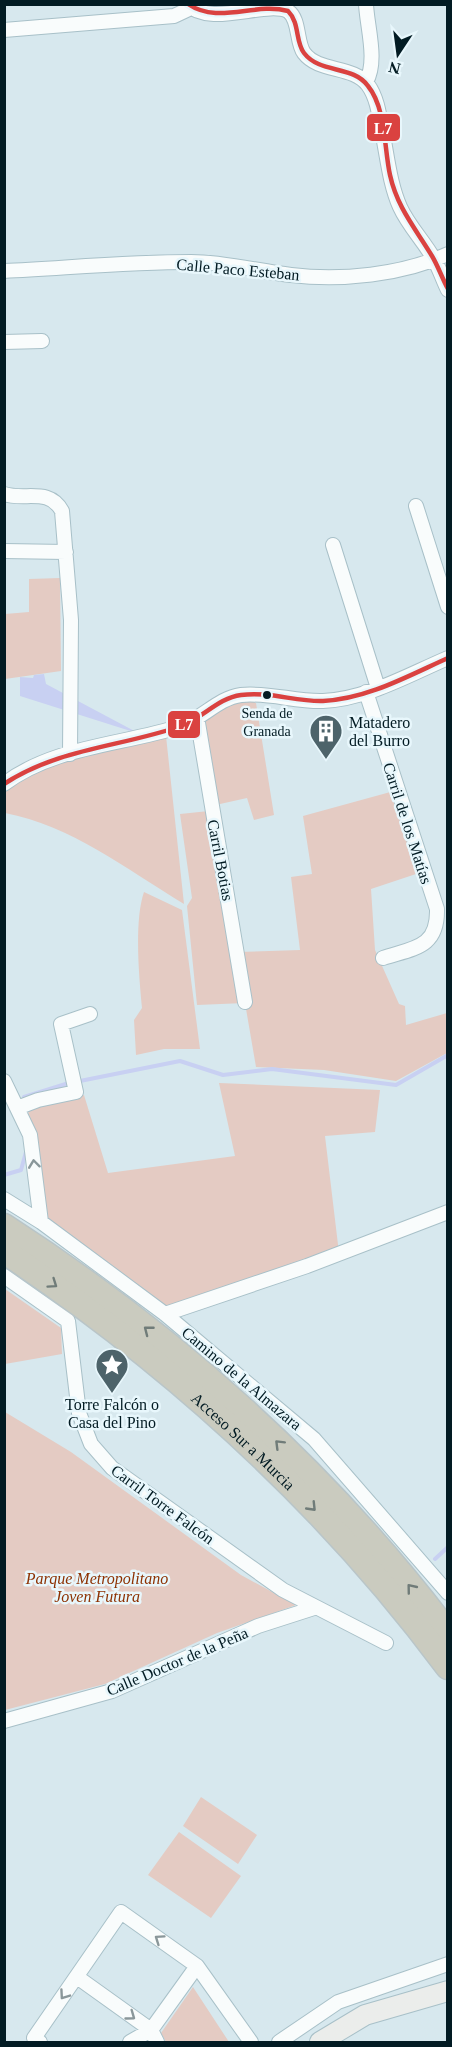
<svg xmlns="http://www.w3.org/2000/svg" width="452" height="2047" viewBox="0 0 452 2047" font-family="Georgia,serif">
<rect width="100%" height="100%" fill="#d7e8ee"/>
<path fill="#e4cbc3" d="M 60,578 L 61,671 L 5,679 L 5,614 L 29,612 L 29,579 Z
M 239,695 L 256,703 L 274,815 L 254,820 L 247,798 L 211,806 L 199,722 Z
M 166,736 L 184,904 C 128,870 70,825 5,813 L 5,792 C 49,759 112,746 166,736 Z
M 394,791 L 419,873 L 371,889 L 375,950 L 399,1004 L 405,1006 L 406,1025 L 447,1013 L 447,1053 L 396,1081 L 324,1070 L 256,1067 L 245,1003 L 197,1005 L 187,906 L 192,898 L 180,814 L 209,811 L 237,952 L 300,950 L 291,877 L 312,874 L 303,816 Z
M 144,892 L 182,910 L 200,1049 L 164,1049 L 136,1055 L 134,1020 L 142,1008 C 139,977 134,921 144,892 Z
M 219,1083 L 380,1090 L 375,1132 L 325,1136 L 339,1253 L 165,1314 L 41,1222 L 28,1110 L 84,1095 L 108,1173 L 235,1156 Z
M 5,1289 L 61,1328 L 62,1354 L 5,1364 Z
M 5,1412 L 71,1452 L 241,1575 L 296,1605 L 217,1633 L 105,1684 L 5,1710 Z
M 201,1797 L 257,1835 L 238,1864 L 183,1826 Z
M 179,1832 L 241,1876 L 211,1918 L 148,1875 Z
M 193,1987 L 229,2042 L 166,2042 L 161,2033 Z"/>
<path fill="#c8d0f2" d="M 44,674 L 46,684 L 140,734 L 20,696 L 20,677 L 33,678 L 34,675 Z"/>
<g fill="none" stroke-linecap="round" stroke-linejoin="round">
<path stroke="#c8d0f2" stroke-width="4" d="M 80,1081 L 180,1061 L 223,1075 L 272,1069 L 396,1085 L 448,1055
M 24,1097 L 69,1083
M 4,1175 L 21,1170 L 26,1152
M 435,1559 L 448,1547"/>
<defs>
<path id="minor" d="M 187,4 C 210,28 266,0 288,11 C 300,19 296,42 304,53 C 319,73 353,65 368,85 C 379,100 380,123 384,141 C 388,163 391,187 400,207 C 409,227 425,242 435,261 C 440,270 443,280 448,290
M 4,30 L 174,16 L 191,8
M 366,82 C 378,61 367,27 366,4
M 4,271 C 66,268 129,262 191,262 C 224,262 258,271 291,275 C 341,281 402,275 448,254
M 4,342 L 42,341
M 4,494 C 25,501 49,487 62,511 L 71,620 L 70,754
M 416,506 L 448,607
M 333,545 L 378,688
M 4,551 L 66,552
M 366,692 L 437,909 C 438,948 414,948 383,958
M 197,717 L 245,1002
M 4,784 C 54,746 123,745 181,726 C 202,719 218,698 241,695 C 268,692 296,702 323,701 C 367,699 408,675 448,658
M 4,1081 L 30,1135 L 41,1222
M 17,1108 L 38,1100 L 76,1092 L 61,1024 L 90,1014
M 4,1199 L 41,1222 L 165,1314 L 314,1439 L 448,1593
M 4,1276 L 68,1321 L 79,1413 L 91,1444 L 112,1468 L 283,1590 L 386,1643
M 165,1314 L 307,1266 L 448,1212
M 4,1721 L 112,1691 L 258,1626 L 314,1608
M 77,1977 L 151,2030 L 157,2042
M 40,2042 L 34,2038 L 121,1912 L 197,1966 L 251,2042
M 130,2042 L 151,2030 L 197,1966
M 279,2042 L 338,2002 L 448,1964"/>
<path id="secondary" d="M 320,2042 L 365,2015 L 448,1991"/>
<g id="motorway">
<path d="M 4,1226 C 173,1335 327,1472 448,1633"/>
<path id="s1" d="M 4,1251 C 174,1365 326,1503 448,1667"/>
</g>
</defs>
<use href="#minor" stroke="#a8c0c8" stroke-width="16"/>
<use href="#secondary" stroke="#a8c0c8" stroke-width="22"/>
<use href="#motorway" stroke="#b9c5c8" stroke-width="27"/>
<use href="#minor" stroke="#f9fcfc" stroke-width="14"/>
<use href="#secondary" stroke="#ebedeb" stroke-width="20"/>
<use href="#motorway" stroke="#cacbbf" stroke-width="24"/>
<defs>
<path id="bus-1" d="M 188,4 C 219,25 254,2 288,11 C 300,23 295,41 304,53 C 320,74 353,65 368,86 C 386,108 384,148 390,175 C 397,207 415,228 432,256 C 438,266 442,278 448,289
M 4,784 C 59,748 121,747 181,726 C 203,718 218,698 241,695 C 269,691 296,702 323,701 C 367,699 408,676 448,658"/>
</defs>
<use href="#bus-1" stroke="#e8f7fc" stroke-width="9"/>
<use href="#bus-1" stroke="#da4240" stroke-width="4.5"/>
</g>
<defs><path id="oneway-chevron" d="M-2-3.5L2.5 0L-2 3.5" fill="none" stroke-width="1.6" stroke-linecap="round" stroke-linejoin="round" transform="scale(1.5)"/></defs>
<g stroke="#8a979a">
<use href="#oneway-chevron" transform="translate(34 1164) rotate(-97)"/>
<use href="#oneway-chevron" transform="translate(159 1939) rotate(-145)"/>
<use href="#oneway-chevron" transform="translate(64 1995) rotate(125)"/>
<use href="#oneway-chevron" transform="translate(131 2016) rotate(36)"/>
</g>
<g stroke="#707c79">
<use href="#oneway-chevron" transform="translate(53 1284) rotate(35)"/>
<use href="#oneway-chevron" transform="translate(148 1330) rotate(-142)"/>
<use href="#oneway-chevron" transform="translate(279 1444) rotate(-135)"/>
<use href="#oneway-chevron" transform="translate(312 1507) rotate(46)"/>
<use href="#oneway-chevron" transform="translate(411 1588) rotate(-129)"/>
</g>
<defs>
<symbol id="building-pin" viewBox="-11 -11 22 30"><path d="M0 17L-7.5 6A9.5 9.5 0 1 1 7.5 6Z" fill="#4d636a" stroke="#e8f7fc"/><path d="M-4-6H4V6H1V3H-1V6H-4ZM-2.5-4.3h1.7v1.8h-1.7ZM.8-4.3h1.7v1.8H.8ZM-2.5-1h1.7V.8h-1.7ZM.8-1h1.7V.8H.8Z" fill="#fff"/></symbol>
<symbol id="sight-pin" viewBox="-11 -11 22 30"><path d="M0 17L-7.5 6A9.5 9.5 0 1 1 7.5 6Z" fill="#4d636a" stroke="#e8f7fc"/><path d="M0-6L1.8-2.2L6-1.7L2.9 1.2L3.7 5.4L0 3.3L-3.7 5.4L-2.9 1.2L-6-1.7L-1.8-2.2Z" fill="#fff"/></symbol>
</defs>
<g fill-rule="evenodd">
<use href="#building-pin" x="307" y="712" width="38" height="52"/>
<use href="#sight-pin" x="93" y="1346" width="38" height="52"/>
</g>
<circle fill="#021b23" stroke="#e8f7fc" stroke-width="2" cx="267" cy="695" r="5"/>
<g text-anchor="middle" stroke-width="5" stroke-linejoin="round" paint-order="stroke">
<g font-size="14" fill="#021b23" stroke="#e8f7fc">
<text x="267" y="718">Senda de<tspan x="267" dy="18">Granada</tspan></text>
</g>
<g font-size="16" fill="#021b23" stroke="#e8f7fc">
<text transform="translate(238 269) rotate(5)" y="6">Calle Paco Esteban</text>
<text transform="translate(408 823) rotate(72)" y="6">Carril de los Matías</text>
<text transform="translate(221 860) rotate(79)" y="6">Carril Botias</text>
<text transform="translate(242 1378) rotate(40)" y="6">Camino de la Almazara</text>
<text dy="6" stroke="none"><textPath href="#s1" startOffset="306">Acceso Sur a Murcia</textPath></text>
<text transform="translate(163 1504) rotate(36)" y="6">Carril Torre Falcón</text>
<text transform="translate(177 1661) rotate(-23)" y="6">Calle Doctor de la Peña</text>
</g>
<g font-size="16" fill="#021b23" stroke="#e8f7fc" text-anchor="start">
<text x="349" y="728">Matadero<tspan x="349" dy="18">del Burro</tspan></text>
<text x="112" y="1410" text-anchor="middle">Torre Falcón o<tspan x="112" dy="18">Casa del Pino</tspan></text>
</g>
<g font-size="16" font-style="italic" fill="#8d3102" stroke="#e8f7fc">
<text x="97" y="1584">Parque Metropolitano<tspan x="97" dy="18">Joven Futura</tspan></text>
</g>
</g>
<g stroke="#e8f7fc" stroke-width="2">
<rect x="366" y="113" width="35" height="29" rx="6" fill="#da4240"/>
<rect x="167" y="710" width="34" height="29" rx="6" fill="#da4240"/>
</g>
<g font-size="16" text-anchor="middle" font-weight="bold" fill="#fff">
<text x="383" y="134">L7</text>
<text x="184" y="730">L7</text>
</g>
<rect width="452" height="2047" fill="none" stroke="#021b23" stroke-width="12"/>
<g transform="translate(398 54) rotate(193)" stroke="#e8f7fc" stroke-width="4.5" paint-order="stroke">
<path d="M0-4.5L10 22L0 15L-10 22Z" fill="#021b23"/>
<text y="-9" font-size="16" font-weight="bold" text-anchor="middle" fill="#021b23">N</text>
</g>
</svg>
